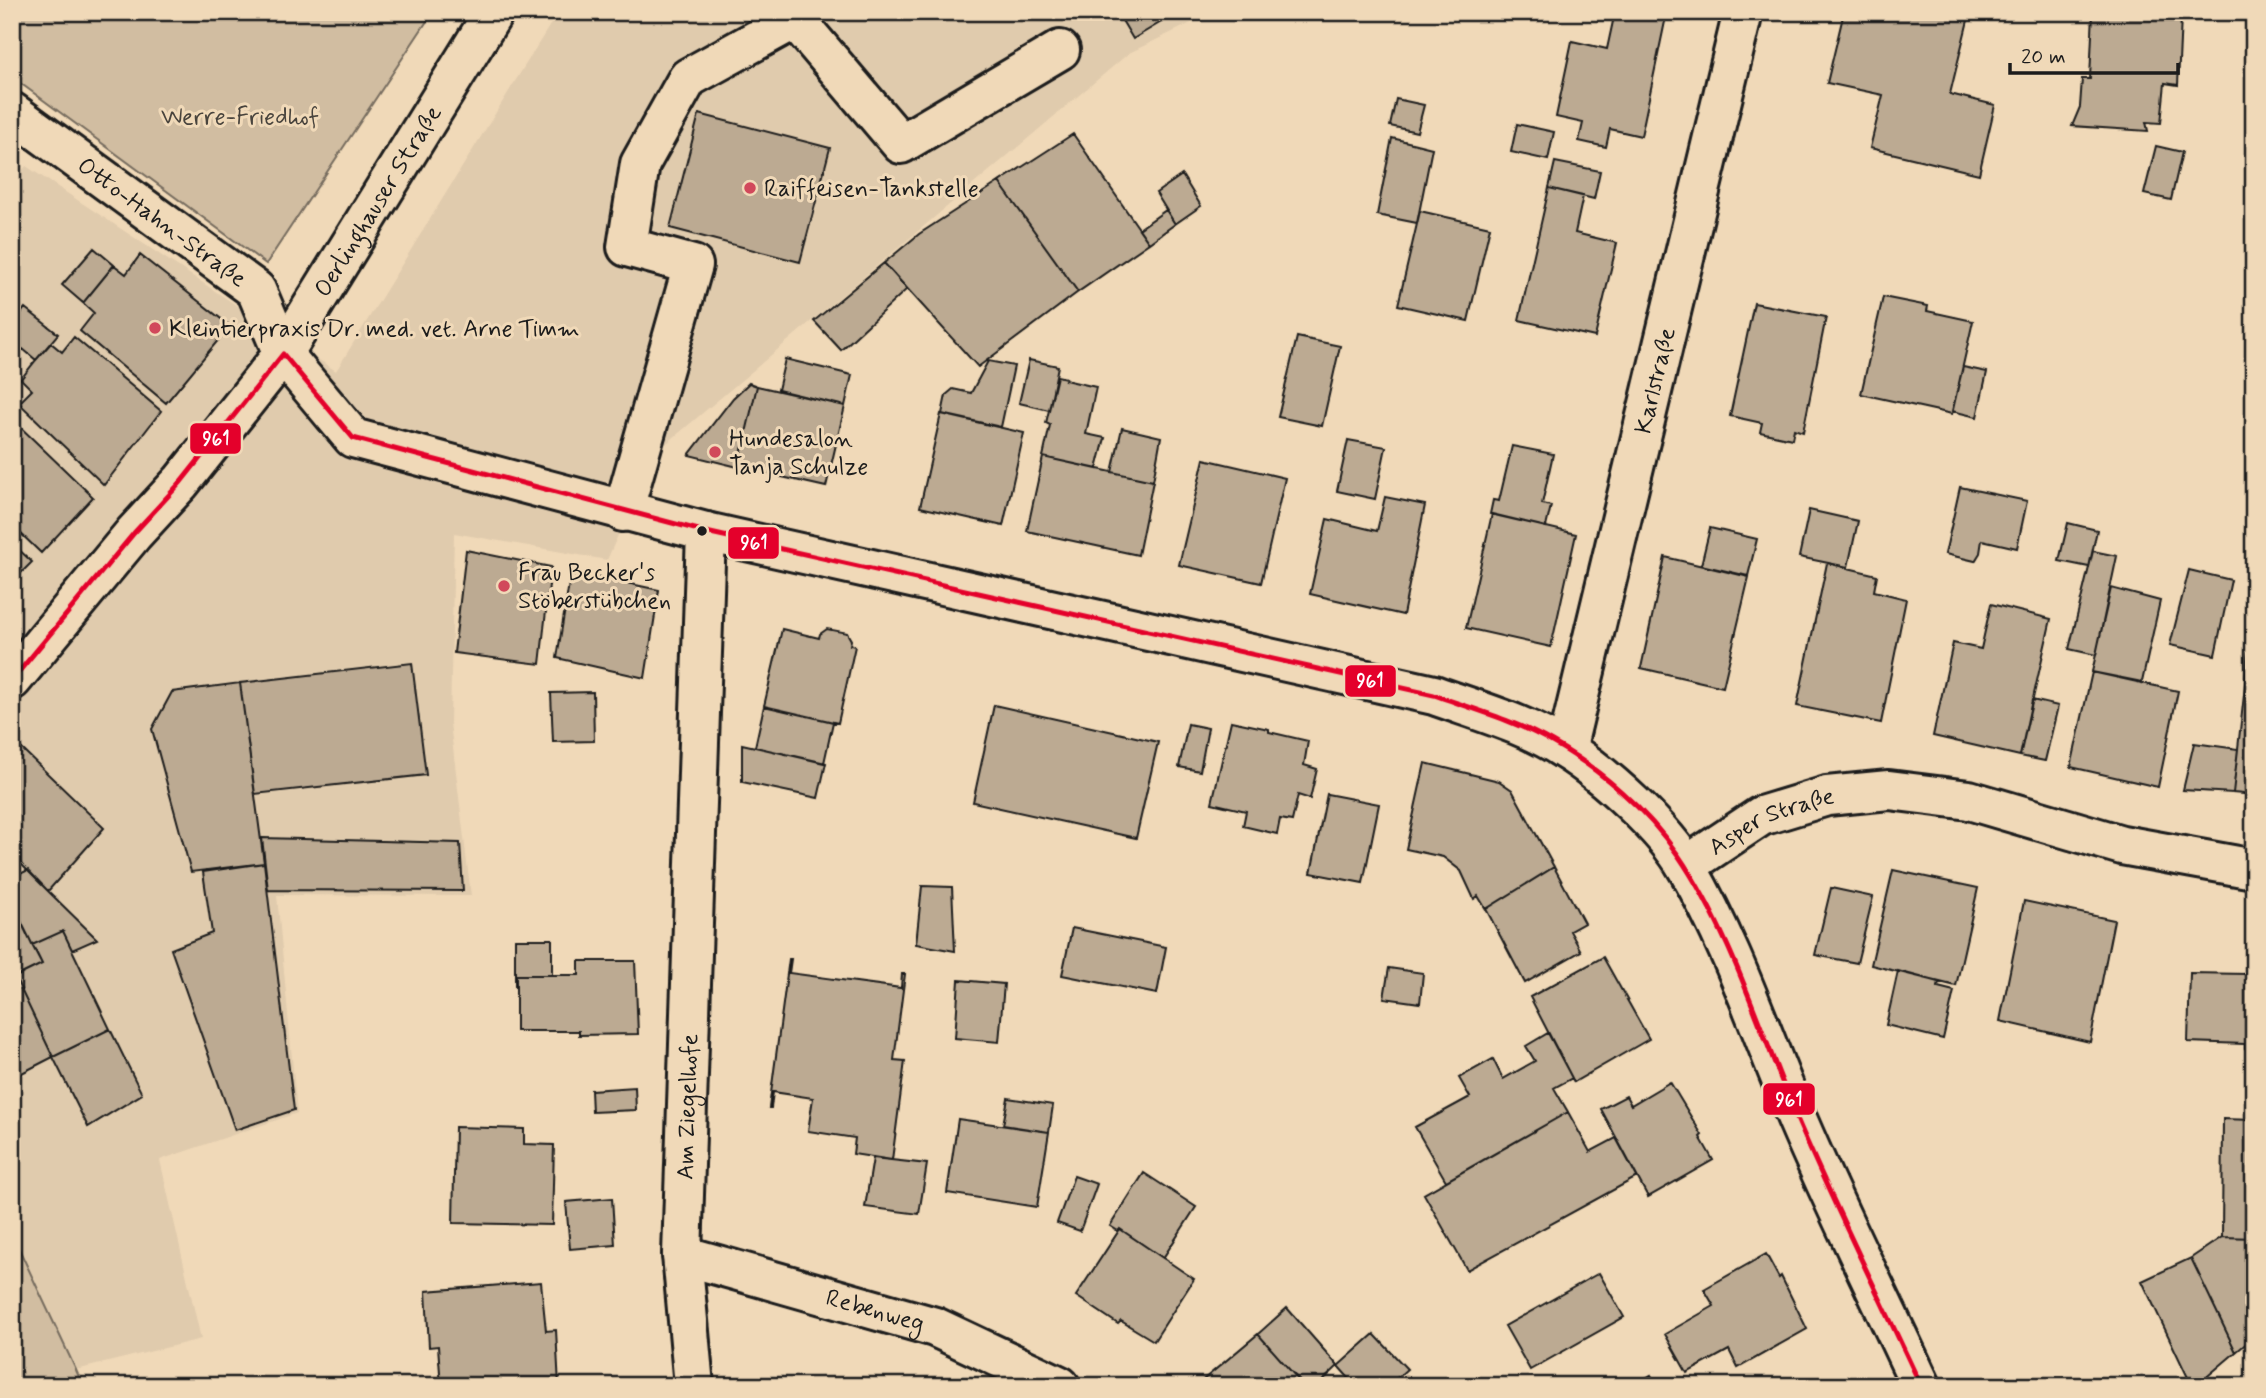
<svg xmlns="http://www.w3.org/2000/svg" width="2266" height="1398" viewBox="0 0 2266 1398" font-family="Mynerve,sans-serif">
<rect width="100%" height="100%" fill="#f0d9b8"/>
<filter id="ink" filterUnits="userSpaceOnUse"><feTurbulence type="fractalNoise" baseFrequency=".0143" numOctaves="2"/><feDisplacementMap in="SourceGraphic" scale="14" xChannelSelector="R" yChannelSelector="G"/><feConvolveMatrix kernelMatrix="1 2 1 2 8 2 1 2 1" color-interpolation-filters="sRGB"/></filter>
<g filter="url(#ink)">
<path fill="#e0cbad" d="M 558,12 L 1214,12 L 1129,53 L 654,454 L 607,560 L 454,533 L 450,723 L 471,896 L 277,895 L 297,1113 L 160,1160 L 201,1339 L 76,1370 L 12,1234 L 12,183 L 26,166 L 336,371 Z"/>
<path fill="#d1bda1" stroke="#766c5e" stroke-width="2" d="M 12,12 L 433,12 L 266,264 L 12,77 Z
M 12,1234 L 76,1370 L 83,1386 L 12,1386 Z"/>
<path fill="#bcaa92" stroke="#1c1c1c" stroke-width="2" d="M 1117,12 L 1178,12 L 1133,39 Z
M 1615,12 L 1667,12 L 1641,136 L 1610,129 L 1606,147 L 1579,141 L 1583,123 L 1556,117 L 1572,41 L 1607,49 Z
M 1844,12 L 1970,12 L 1950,94 L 1995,105 L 1979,174 L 1870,148 L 1883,95 L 1827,83 Z
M 2093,12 L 2181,16 L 2178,85 L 2165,83 L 2161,123 L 2146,122 L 2148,131 L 2072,126 L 2080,107 L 2082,79 L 2090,79 Z
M 1396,99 L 1424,105 L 1417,132 L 1390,126 Z
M 699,114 L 830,148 L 800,262 L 670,228 Z
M 1517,124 L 1554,132 L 1548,160 L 1511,152 Z
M 1073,134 L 1149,243 L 1078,292 L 999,182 Z
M 1392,138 L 1432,148 L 1417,223 L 1377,215 Z
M 2156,146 L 2182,152 L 2171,200 L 2144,194 Z
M 1555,162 L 1600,171 L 1594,199 L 1549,188 Z
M 1182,175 L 1201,206 L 1175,224 L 1156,193 Z
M 999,182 L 1078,292 L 978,367 L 884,263 L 919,234 Z
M 1549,188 L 1583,196 L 1575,233 L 1617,243 L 1595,337 L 1519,320 Z
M 1166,210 L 1175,224 L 1149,243 L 1139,229 Z
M 1420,211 L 1490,227 L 1468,321 L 1398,305 Z
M 94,248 L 114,265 L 83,303 L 62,285 Z
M 140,255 L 230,326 L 166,403 L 80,331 L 94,313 L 83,303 L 114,265 L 126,274 Z
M 884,263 L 907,289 L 841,350 L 814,321 Z
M 1883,297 L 1928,306 L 1927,311 L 1973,321 L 1952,414 L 1861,394 Z
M 1754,303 L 1826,317 L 1803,432 L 1794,429 L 1792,439 L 1760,432 L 1762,423 L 1730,416 Z
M 25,308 L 58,334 L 36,360 L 23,349 L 18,354 L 12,349 L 12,324 Z
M 74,337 L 161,411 L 104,485 L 19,403 L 32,390 L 21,379 L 36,360 L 51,343 L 62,352 Z
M 1297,337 L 1340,346 L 1322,426 L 1278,417 Z
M 785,359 L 852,375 L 845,406 L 778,390 Z
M 1029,360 L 1058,366 L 1049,410 L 1019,403 Z
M 988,361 L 1014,366 L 1001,427 L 942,414 L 946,395 L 953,389 L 971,393 Z
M 1963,367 L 1987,372 L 1977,417 L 1952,411 Z
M 1057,376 L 1066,378 L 1065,380 L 1096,387 L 1086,434 L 1105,438 L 1097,469 L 1043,457 L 1050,425 L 1046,423 Z
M 749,383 L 757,386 L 738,467 L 689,455 L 733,398 Z
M 757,386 L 845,406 L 826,487 L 738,467 Z
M 941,414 L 1024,433 L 1003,526 L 920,507 Z
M 14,421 L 93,497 L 41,553 L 12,525 L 12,486 L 15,483 L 12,480 L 12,423 Z
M 1122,428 L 1161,437 L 1153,481 L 1112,472 Z
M 1348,440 L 1386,447 L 1375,499 L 1337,491 Z
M 1512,446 L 1553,454 L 1542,504 L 1551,506 L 1546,527 L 1490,514 L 1493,500 L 1499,501 Z
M 1043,457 L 1153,481 L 1138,555 L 1027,531 Z
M 1204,459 L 1285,478 L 1261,583 L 1179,565 Z
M 1960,487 L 2027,501 L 2017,548 L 1982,540 L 1980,553 L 1975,561 L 1945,554 Z
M 1385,497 L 1425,505 L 1403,615 L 1310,594 L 1327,519 L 1377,531 Z
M 1809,510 L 1858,521 L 1848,567 L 1799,557 Z
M 1492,514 L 1576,534 L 1551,647 L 1466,628 Z
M 2068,523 L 2097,530 L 2089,567 L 2059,561 Z
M 1710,528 L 1757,539 L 1748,576 L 1701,565 Z
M 12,543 L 32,562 L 12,582 Z
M 466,550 L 551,567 L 540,664 L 454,653 Z
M 2093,551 L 2117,556 L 2096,655 L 2069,649 Z
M 1665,557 L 1749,577 L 1723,687 L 1641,668 Z
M 1827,563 L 1877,575 L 1874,591 L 1906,599 L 1881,723 L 1797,706 Z
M 2189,570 L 2231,580 L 2215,655 L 2170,645 Z
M 571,571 L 659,590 L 645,678 L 557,658 Z
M 2111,588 L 2160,601 L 2142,682 L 2092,672 Z
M 1991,604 L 2051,619 L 2020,756 L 1933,736 L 1953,643 L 1981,649 Z
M 782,629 L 819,638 L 820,634 L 827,629 L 847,633 L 851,640 L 850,645 L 855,646 L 838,723 L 764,706 Z
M 2248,647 L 2254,647 L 2254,696 L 2244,695 Z
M 412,663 L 426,775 L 255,794 L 240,683 Z
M 2092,672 L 2178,691 L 2158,787 L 2071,767 Z
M 240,683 L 264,863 L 191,872 L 152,729 L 172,692 Z
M 593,692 L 594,741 L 553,742 L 551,693 Z
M 2244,695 L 2254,696 L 2254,795 L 2233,793 Z
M 2032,700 L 2058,706 L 2045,761 L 2020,756 Z
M 994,705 L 1158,742 L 1136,838 L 973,802 Z
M 764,706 L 833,722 L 824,763 L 755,747 Z
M 1231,721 L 1269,729 L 1269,732 L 1308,741 L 1304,765 L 1317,769 L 1310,799 L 1298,795 L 1292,821 L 1280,819 L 1277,834 L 1243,826 L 1246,811 L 1212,803 Z
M 1188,724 L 1208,728 L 1200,771 L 1179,767 Z
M 2194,743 L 2238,749 L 2233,793 L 2183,790 Z
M 742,744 L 826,763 L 818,798 L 742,782 Z
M 21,748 L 104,828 L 48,891 L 12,855 L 12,757 Z
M 1425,763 L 1499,781 L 1512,790 L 1554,867 L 1486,909 L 1478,896 L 1474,899 L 1461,871 L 1443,857 L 1406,849 Z
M 1327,794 L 1379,804 L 1363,883 L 1311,873 Z
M 262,838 L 460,843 L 463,891 L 268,890 Z
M 264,863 L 294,1110 L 235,1130 L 171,949 L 212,933 L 203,872 Z
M 1554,867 L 1584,923 L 1570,931 L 1581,951 L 1525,983 L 1486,909 Z
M 28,870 L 48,891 L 97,939 L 72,950 L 63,931 L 32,945 L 12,903 L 12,878 Z
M 1893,870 L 1978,888 L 1956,986 L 1871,965 Z
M 922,886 L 952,887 L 955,951 L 916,944 Z
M 1831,888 L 1873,897 L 1857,963 L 1815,955 Z
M 2024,901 L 2114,920 L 2090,1042 L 2000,1021 Z
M 12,903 L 42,964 L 12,979 Z
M 1072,928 L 1166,947 L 1157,994 L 1062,975 Z
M 63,931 L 110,1029 L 53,1057 L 15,977 L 42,964 L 32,945 Z
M 515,939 L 552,939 L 552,975 L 516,975 L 515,987 Z
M 1603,957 L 1649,1039 L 1574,1082 L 1530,997 Z
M 789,959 L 791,959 L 789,973 L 901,988 L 902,974 L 905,974 L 894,1060 L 905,1061 L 892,1160 L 853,1154 L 855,1138 L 808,1131 L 813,1098 L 773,1092 L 771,1108 L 769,1108 Z
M 579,961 L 635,961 L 638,1034 L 579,1035 L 579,1031 L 516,1031 L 516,975 L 579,975 Z
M 1389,968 L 1423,973 L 1420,1003 L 1384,998 Z
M 1898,971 L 1939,982 L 1938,987 L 1954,991 L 1943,1039 L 1886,1025 Z
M 2247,971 L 2254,971 L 2254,1049 L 2245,1049 L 2245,1044 L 2188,1042 L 2190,973 L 2247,974 Z
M 15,977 L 53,1057 L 12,1078 L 12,979 Z
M 959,980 L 1004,984 L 999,1042 L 955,1038 Z
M 110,1029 L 142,1094 L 88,1127 L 53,1057 Z
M 1548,1033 L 1572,1078 L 1554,1088 L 1568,1112 L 1446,1181 L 1415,1127 L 1470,1097 L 1459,1078 L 1493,1059 L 1503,1079 L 1535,1061 L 1526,1046 Z
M 1670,1082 L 1702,1135 L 1700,1137 L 1713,1160 L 1648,1197 L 1601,1109 L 1626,1096 L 1631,1105 Z
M 635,1087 L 636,1110 L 592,1112 L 591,1090 Z
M 1008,1098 L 1053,1105 L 1049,1132 L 1003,1125 Z
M 1568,1112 L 1590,1152 L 1616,1138 L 1637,1177 L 1467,1270 L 1424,1194 Z
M 958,1119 L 1049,1132 L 1037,1207 L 947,1193 Z
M 2223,1119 L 2254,1120 L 2254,1238 L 2222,1237 Z
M 455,1127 L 524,1129 L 524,1144 L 554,1145 L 552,1225 L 453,1223 Z
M 873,1158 L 927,1164 L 919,1214 L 865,1207 Z
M 1144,1173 L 1196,1207 L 1163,1258 L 1120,1229 L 1118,1231 L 1110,1226 Z
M 1074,1176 L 1097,1184 L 1080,1231 L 1057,1223 Z
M 612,1198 L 615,1245 L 570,1249 L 566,1202 Z
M 1120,1229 L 1194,1279 L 1154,1341 L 1121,1321 L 1118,1324 L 1076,1296 Z
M 2222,1237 L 2254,1238 L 2254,1337 L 2236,1352 L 2191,1258 Z
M 1766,1254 L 1779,1278 L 1781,1276 L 1807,1329 L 1738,1368 L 1729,1350 L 1687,1373 L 1665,1334 L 1714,1306 L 1704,1289 Z
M 2191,1258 L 2236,1352 L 2196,1386 L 2192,1386 L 2142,1281 Z
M 1599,1273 L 1624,1317 L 1530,1370 L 1505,1326 Z
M 541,1282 L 546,1331 L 556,1330 L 559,1386 L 441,1386 L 438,1346 L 429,1347 L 426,1291 Z
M 1287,1308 L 1338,1366 L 1317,1386 L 1304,1386 L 1258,1334 Z
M 1258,1334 L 1304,1386 L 1208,1386 L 1203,1380 Z
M 1374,1334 L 1407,1369 L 1388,1386 L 1356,1386 L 1338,1366 Z
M 1651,1375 L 1657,1386 L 1632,1386 Z"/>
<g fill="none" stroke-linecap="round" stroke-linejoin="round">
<defs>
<g id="minor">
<path id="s1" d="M 12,112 L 256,290 L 283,354 L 353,438 L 706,532 L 1434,695 C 1478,711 1526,724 1566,750 C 1604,774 1665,829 1687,868 C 1733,947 1762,1036 1798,1121 C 1836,1210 1880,1297 1921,1386"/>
<path d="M 623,512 L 693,265 L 627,247 L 640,164 L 688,78 L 795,19 L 901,144 L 1060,50"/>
<path id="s2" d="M 12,680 L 134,533 L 181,482 L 283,354 L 494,12"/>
<path id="s3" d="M 1566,750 L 1743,12"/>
<path id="s4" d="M 1686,866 L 1761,816 L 1827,796 L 1889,790 L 1969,800 L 2122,845 L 2254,869"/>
<path id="s5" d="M 682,1255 L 935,1327 L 1060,1386"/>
<path id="s6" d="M 694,1386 L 682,1255 L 706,532"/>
</g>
</defs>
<use href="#minor" stroke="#1c1c1c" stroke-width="44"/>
<use href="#minor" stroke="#f0d9b8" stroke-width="38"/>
<defs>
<path id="bus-1" d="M 12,680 L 134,533 L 181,482 L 283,354 L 353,438 L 706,532 L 1434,695 C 1474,709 1516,721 1552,742 C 1600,769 1647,810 1678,855 C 1731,932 1761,1034 1798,1121 C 1836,1210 1880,1297 1921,1386"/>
</defs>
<use href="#bus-1" stroke="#f0d9b8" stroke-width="10"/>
<use href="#bus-1" stroke="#e4002b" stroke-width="5"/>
</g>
</g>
<g fill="#d1495b" stroke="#f0d9b8" stroke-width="2.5">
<circle cx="750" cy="188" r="7"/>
<circle cx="155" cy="328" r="7"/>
<circle cx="715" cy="452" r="7"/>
<circle cx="504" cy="586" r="7"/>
</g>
<circle fill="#1c1c1c" stroke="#f0d9b8" stroke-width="2.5" cx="702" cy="531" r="6"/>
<g text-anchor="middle" stroke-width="6" stroke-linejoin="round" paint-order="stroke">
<g font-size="24" fill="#49443d" stroke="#f0d9b8">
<text x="240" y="124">Werre-Friedhof</text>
</g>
<g font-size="24" fill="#1c1c1c" stroke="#f0d9b8" text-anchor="start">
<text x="764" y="196">Raiffeisen-Tankstelle</text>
<text x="169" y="336">Kleintierpraxis Dr. med. vet. Arne Timm</text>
<text x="729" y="446">Hundesalon<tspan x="729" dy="28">Tanja Schulze</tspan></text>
<text x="518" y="580">Frau Becker's<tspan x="518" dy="28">Stöberstübchen</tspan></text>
</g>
<g font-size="24" fill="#1c1c1c" stroke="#f0d9b8">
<text dy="8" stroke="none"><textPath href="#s2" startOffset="604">Oerlinghauser Straße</textPath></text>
<text dy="8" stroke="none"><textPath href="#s1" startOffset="186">Otto-Hahn-Straße</textPath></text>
<text dy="8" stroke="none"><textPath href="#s3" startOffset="380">Karlstraße</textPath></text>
<text dy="8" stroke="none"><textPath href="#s4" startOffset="98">Asper Straße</textPath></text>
<text dy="8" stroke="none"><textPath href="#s6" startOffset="280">Am Ziegelhofe</textPath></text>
<text dy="8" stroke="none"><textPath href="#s5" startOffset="201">Rebenweg</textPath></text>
</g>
</g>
<g stroke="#f0d9b8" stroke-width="2.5">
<rect x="189" y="422" width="53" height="33" rx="7" fill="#e4002b"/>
<rect x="727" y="526" width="53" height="34" rx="7" fill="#e4002b"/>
<rect x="1344" y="664" width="53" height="34" rx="7" fill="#e4002b"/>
<rect x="1762" y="1082" width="54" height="34" rx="7" fill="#e4002b"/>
</g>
<g font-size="19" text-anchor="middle" font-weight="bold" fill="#fff">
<text x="216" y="445">961</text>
<text x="754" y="549">961</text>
<text x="1370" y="687">961</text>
<text x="1789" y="1106">961</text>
</g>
<rect width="2266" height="1398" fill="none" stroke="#f0d9b8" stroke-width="42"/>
<rect x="21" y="21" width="2224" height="1356" fill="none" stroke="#1c1c1c" stroke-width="2.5" filter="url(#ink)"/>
<path d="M2010 63v10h168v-10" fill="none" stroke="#1c1c1c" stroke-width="3.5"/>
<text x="2021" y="63" font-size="21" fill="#1c1c1c" stroke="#f0d9b8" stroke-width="5" paint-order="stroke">20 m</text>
</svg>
